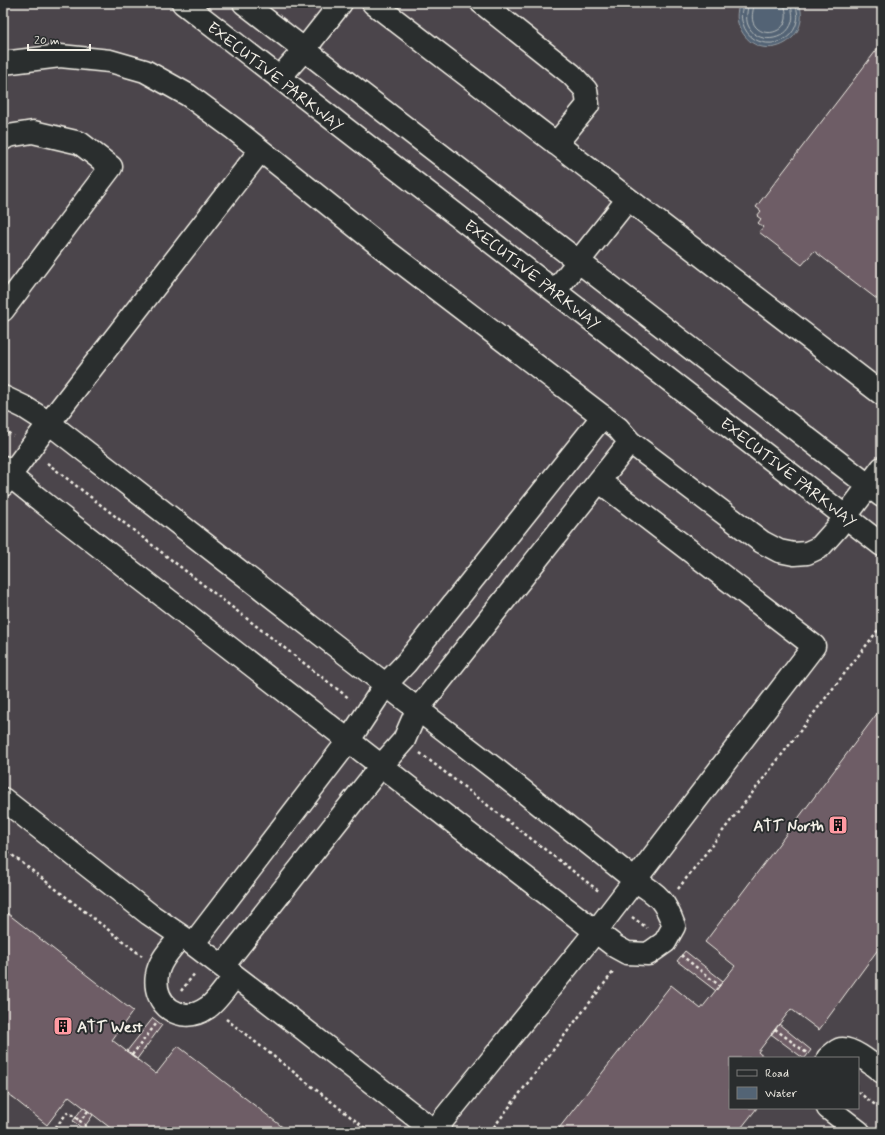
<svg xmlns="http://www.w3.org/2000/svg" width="885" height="1135" viewBox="0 0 885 1135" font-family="Mynerve,sans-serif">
<rect width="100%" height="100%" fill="#3e3b3f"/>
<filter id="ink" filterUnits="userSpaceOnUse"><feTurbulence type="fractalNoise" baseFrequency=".025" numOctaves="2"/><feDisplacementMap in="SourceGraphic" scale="8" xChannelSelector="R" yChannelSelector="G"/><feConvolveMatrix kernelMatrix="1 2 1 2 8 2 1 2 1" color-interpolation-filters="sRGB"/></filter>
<g filter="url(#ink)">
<path fill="#4c454b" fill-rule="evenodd" d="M 3,3 L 882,3 L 882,1132 L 3,1132 ZM 730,1058 L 858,1058 L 858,1108 L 730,1108 Z"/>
<path fill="#536475" stroke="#939ca3" d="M 740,3 L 799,3 C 813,42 760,66 741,30 C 736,22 736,12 740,3 Z"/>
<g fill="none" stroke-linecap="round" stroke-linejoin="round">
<path stroke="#b4b9ba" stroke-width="1" d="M 743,3 C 742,10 740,17 743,24 C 751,51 792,49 797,21 C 799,15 796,9 796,3
M 748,3 C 748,11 745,17 748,25 C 756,45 786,42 792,22 C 794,15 791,9 791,3
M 754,3 C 754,9 751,15 753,22 C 759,38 783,35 786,19 C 787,13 785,8 784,3"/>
</g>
<path fill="#6e5d66" stroke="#f4f1e8" d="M 882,43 L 882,303 L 814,251 L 802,265 L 759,232 L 763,227 L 758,223 L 761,219 L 757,216 L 761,211 L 756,207 Z
M 882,707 L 882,944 L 819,1030 L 791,1009 L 758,1052 L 765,1058 L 730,1058 L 730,1108 L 757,1108 L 738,1132 L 556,1132 L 671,985 L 701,1009 L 735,966 L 705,942 Z
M 3,910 L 133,1011 L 112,1040 L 156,1074 L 178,1046 L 289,1132 L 111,1132 L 113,1130 L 69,1096 L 47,1125 L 3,1090 Z
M 685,951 L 723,981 L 716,991 L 677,961 Z
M 153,1018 L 162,1025 L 137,1059 L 127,1051 Z
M 779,1024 L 811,1050 L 805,1058 L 803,1058 L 771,1034 Z
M 83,1107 L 93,1115 L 83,1129 L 73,1121 Z"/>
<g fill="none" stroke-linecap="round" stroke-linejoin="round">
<defs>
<path id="minor" d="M 183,3 L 882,545
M 244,3 L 882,496
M 373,3 L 882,394
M 482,3 L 571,74 L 586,90 L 588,105 L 556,144
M 3,63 L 60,56 L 110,61 L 145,71 L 188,95 L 234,129 L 384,249 L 618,428 L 630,442 L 762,542 L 779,551 L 794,554 L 807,553 L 820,547 L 837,528 L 882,468
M 279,78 L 304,50 L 341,3
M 3,139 L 8,136 L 33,132 L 80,143 L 111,167 L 3,310
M 555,291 L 628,199
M 3,397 L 24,407 L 49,423 L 346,654 L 499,772 L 636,881 C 659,895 665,901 674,926 L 665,942 L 648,954 L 627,953 L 616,947 L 461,828 L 50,508 L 10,476 L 3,467
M 3,485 L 49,423 L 260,151
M 3,799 L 149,914 L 193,944 L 260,995 L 434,1131 L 596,931 L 814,646 L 599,481
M 181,936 C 172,948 159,960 157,975 C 152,1005 181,1026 207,1008 C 216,1003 228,984 235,976
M 193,944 L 349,740 L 386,684 L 406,663 L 603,416
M 223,966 L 381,766 L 404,740 L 417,710 L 630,442
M 828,1058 C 832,1055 836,1050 841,1049 C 852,1047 873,1065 882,1072
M 828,1108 L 859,1132"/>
</defs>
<use href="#minor" stroke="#f4f1e8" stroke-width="25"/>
<path stroke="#f4f1e8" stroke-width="2.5" stroke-dasharray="3 3" stroke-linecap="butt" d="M 3,429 L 13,436
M 47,463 L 350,699
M 420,753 L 600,892
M 3,848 L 142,956
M 678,889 L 882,625
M 632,917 L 647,928
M 681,955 L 720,986
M 181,991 L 195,973
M 226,1019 L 370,1132
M 775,1029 L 808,1054
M 132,1055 L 156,1024
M 858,1092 L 882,1110
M 88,1111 L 80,1121 L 92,1131 L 91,1132
M 3,1126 L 11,1132
M 57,1132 L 54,1129 L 68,1112 L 80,1121
M 490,1132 L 614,971"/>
<use href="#minor" stroke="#2a2d2e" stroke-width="22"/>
</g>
</g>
<defs>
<symbol id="building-square" viewBox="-11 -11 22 22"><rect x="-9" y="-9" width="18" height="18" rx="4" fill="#ff9aa2" stroke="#2a2d2e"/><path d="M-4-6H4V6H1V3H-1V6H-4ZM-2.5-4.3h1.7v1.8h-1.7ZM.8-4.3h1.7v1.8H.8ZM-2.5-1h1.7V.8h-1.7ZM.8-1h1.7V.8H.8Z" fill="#111"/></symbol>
</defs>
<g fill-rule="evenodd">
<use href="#building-square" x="827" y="814" width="22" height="22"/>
<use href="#building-square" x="52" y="1015" width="22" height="22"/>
</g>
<g text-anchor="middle" stroke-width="4" stroke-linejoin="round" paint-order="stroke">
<g font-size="16" fill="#f4f1e8" stroke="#2a2d2e">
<text transform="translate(276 76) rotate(38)" y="6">EXECUTIVE PARKWAY</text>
<text transform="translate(533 274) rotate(38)" y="6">EXECUTIVE PARKWAY</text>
<text transform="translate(789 472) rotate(38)" y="6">EXECUTIVE PARKWAY</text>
</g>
<g font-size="16" font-weight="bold" fill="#f4f1e8" stroke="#2a2d2e" text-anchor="end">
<text x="824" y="831">ATT North</text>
<text x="77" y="1032" text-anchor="start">ATT West</text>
</g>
</g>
<rect width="885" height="1135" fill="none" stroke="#2a2d2e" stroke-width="16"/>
<rect x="8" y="8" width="869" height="1119" fill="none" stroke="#f4f1e8" stroke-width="1.5" filter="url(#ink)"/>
<rect x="729" y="1057" width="130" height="52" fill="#2a2d2e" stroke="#7b7b78"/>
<rect x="737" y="1070" width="20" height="6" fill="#2a2d2e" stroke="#7b7b78"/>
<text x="765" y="1077" font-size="12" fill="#f4f1e8">Road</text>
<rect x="737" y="1087" width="20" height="12" fill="#536475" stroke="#7b7b78"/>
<text x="765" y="1097" font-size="12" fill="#f4f1e8">Water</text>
<path d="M28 44v6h62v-6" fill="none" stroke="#f4f1e8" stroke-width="2"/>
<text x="34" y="44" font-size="12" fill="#f4f1e8" stroke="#2a2d2e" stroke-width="3" paint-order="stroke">20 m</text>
</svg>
